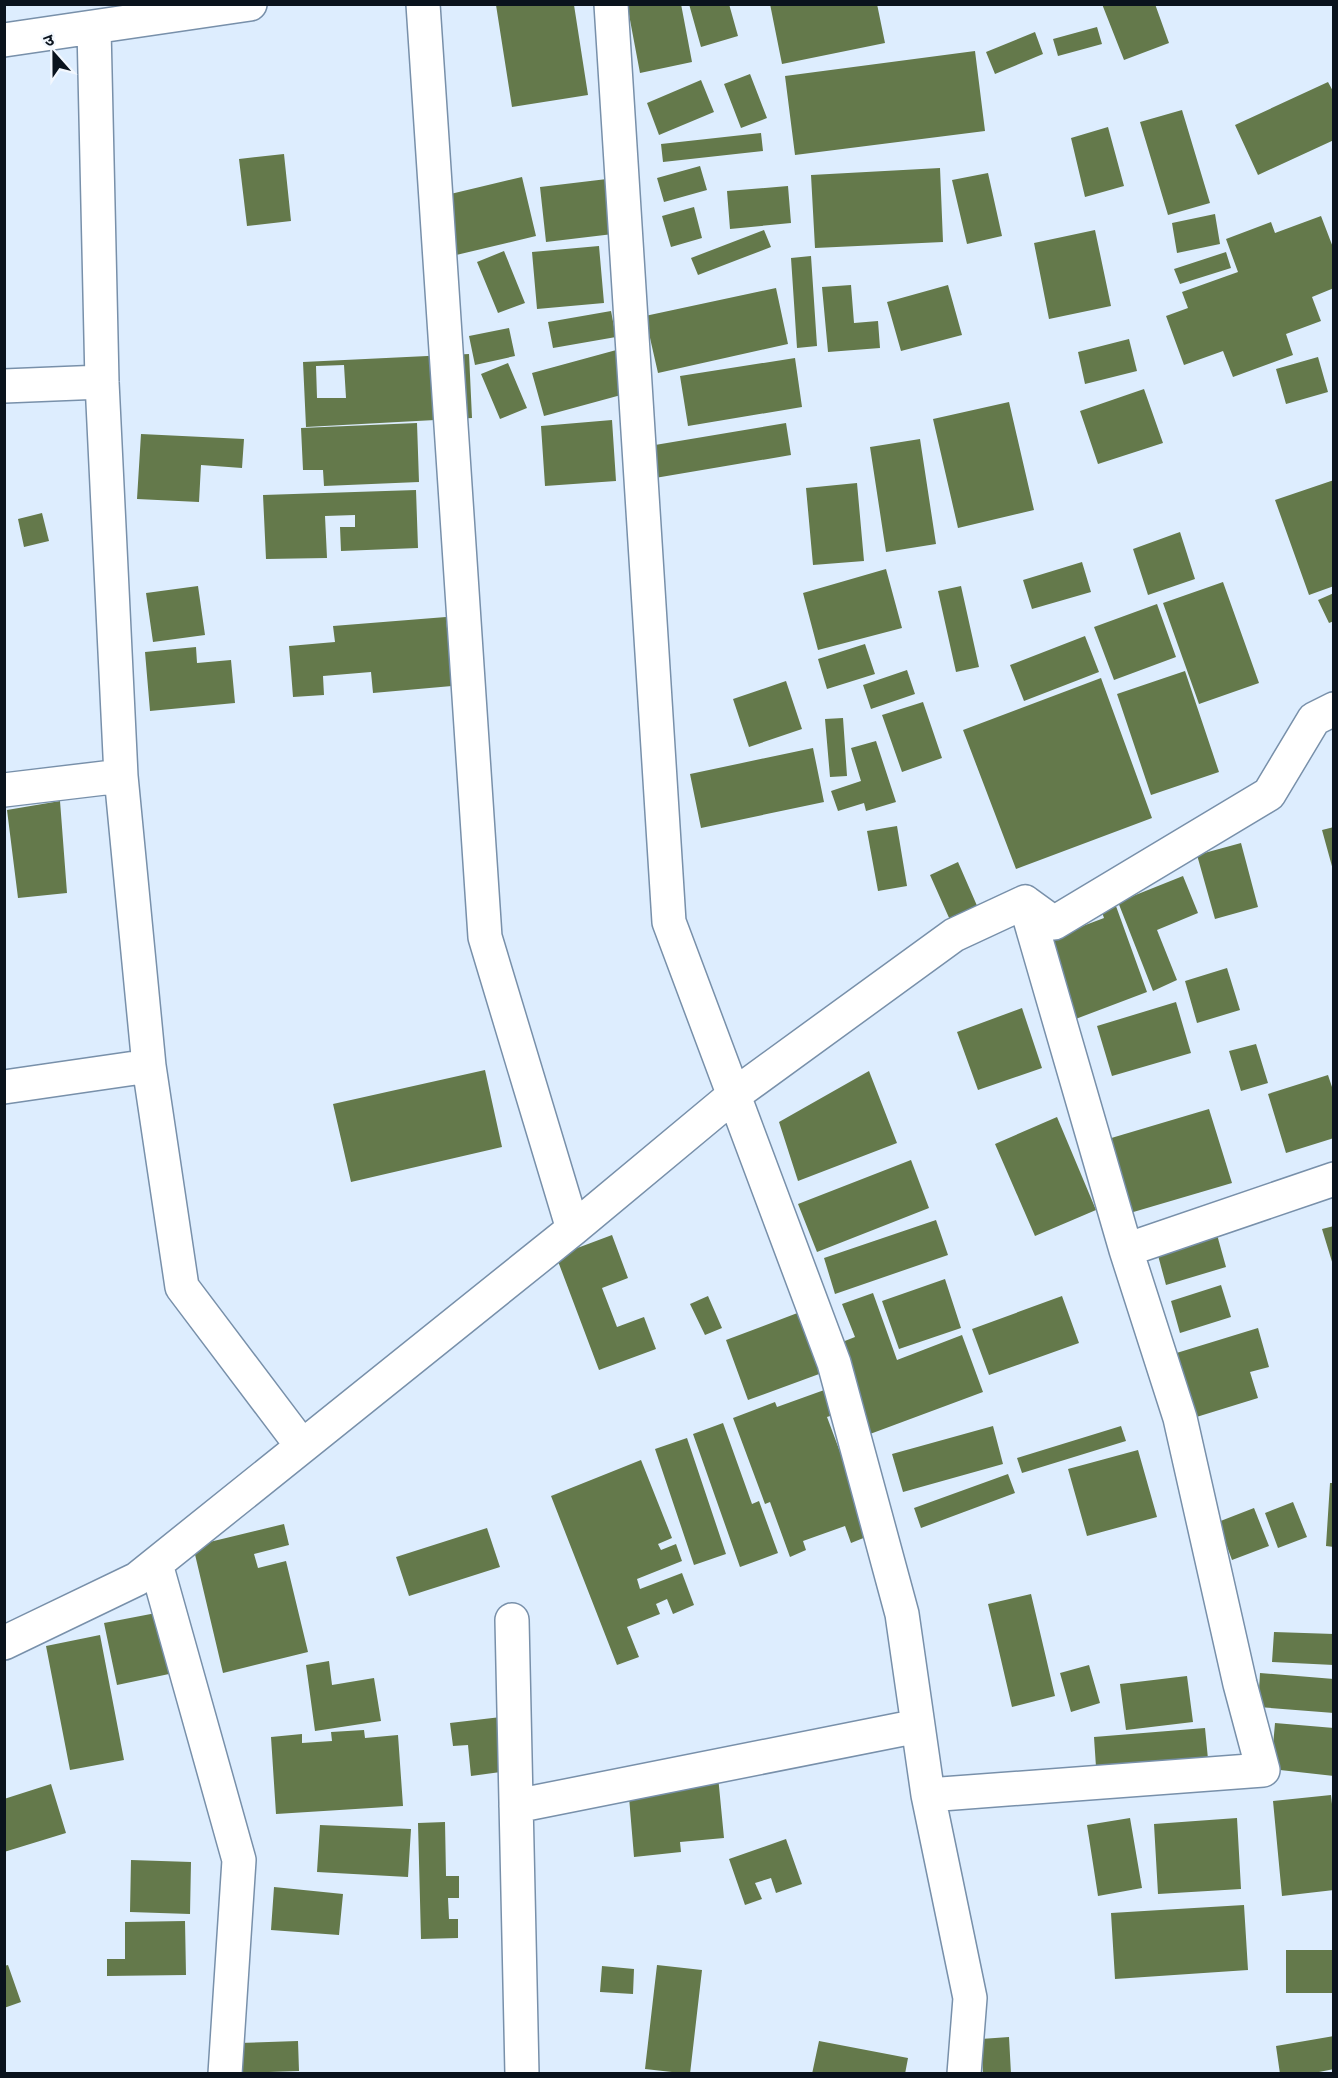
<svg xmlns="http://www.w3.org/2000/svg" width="1338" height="2078" viewBox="0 0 1338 2078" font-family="'Source Sans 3','Noto Sans Devanagari',sans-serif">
<rect width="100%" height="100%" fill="#ddedfe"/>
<path fill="#64794b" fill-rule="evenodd" d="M 627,4 L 681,4 L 692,62 L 640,73 Z
M 689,4 L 729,4 L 738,36 L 701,47 Z
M 770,4 L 877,4 L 885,43 L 782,64 Z
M 1102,4 L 1155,4 L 1169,43 L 1124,60 Z
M 496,5 L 574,5 L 588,95 L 512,107 Z
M 1097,27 L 1102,44 L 1058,56 L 1053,39 Z
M 1035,32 L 1043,54 L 995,74 L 986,52 Z
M 975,51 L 985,131 L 795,155 L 785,76 Z
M 750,74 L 767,118 L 741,128 L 724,84 Z
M 701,80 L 714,112 L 659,135 L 647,103 Z
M 1328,82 L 1334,93 L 1334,140 L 1258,175 L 1235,125 Z
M 1182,110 L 1210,203 L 1168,215 L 1140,122 Z
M 1108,127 L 1124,186 L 1085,197 L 1071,138 Z
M 761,133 L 763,151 L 663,162 L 661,144 Z
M 284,154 L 291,221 L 247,226 L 239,159 Z
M 700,166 L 707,190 L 664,202 L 657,178 Z
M 940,168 L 943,242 L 815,248 L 811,175 Z
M 988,173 L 1002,236 L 967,244 L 952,180 Z
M 522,177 L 536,236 L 452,256 L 438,197 Z
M 607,179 L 613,234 L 546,242 L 540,187 Z
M 788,186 L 791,223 L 730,229 L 727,191 Z
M 694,207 L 702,238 L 671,247 L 662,216 Z
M 1215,214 L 1220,244 L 1177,253 L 1172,223 Z
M 1321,216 L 1334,250 L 1334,288 L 1312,297 L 1321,321 L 1286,334 L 1293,355 L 1233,377 L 1223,351 L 1184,365 L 1166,316 L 1188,308 L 1182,292 L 1238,272 L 1226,239 L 1271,222 L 1275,233 Z
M 764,230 L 771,247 L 698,275 L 691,258 Z
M 1095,230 L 1111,306 L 1049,319 L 1034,243 Z
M 599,246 L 604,303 L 537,309 L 532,252 Z
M 504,251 L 525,303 L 498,313 L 477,262 Z
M 1226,252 L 1231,268 L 1180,284 L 1174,269 Z
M 811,256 L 817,346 L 797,348 L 791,258 Z
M 851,285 L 854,323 L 878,321 L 880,348 L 828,352 L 822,287 Z
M 948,285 L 962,335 L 901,351 L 887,302 Z
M 776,288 L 788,344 L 658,373 L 645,316 Z
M 611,311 L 616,337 L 553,348 L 548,322 Z
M 509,328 L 515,356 L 475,365 L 469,336 Z
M 1129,339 L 1137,371 L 1085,384 L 1078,352 Z
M 620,349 L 632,392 L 544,416 L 532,373 Z
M 469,354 L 472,418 L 306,427 L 303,362 ZM 344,365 L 346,398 L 317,398 L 316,366 Z
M 1318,357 L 1328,392 L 1286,404 L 1276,369 Z
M 795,358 L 802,407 L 688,426 L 680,376 Z
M 508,363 L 527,408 L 500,419 L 481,374 Z
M 1144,389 L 1163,443 L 1098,464 L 1080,411 Z
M 1009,402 L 1034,510 L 958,528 L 933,419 Z
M 612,420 L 616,481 L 545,486 L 541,426 Z
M 417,423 L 419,482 L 324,486 L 323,470 L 303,470 L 301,428 Z
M 786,423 L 791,455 L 655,478 L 649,446 Z
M 141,434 L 244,439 L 242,468 L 201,465 L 199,502 L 137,499 Z
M 920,439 L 936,544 L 886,552 L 870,447 Z
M 1334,480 L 1334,586 L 1309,595 L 1275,500 Z
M 857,483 L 864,561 L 813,565 L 806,488 Z
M 416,490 L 418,548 L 341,551 L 340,527 L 355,527 L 355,515 L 325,516 L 327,558 L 266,559 L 263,495 Z
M 42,513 L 49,541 L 24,547 L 18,519 Z
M 1180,532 L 1195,579 L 1148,595 L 1133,549 Z
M 1082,562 L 1091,592 L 1032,609 L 1023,580 Z
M 886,569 L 902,628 L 818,650 L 803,593 Z
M 1223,582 L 1259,683 L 1199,704 L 1163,603 Z
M 198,586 L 205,635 L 153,642 L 146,593 Z
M 961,586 L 979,667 L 956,672 L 938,591 Z
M 1334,593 L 1334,621 L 1329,623 L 1318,600 Z
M 1157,604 L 1176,657 L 1114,680 L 1094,627 Z
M 446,617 L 452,686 L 373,693 L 371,672 L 323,676 L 324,695 L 293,697 L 289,646 L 335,642 L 333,626 Z
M 1085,636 L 1099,672 L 1024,701 L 1010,665 Z
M 865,644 L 875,674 L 827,689 L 818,659 Z
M 196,647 L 197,663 L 231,660 L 235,703 L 150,711 L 145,652 Z
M 907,670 L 915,694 L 871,709 L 863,685 Z
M 1185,671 L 1219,772 L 1151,795 L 1117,694 Z
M 1101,678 L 1152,818 L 1016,869 L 963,730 Z
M 786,681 L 802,729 L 749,747 L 733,699 Z
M 923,702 L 942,758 L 902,772 L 882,715 Z
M 843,718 L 847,776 L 830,777 L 825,719 Z
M 876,741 L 896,802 L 866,811 L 864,803 L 838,811 L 831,791 L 861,781 L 851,748 Z
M 813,748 L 824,802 L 701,828 L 690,774 Z
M 60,801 L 67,893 L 18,898 L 7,810 Z
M 897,826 L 907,886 L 878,891 L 867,831 Z
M 1334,827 L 1334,870 L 1333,870 L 1322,830 Z
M 1241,843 L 1258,907 L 1215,919 L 1197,855 Z
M 958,862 L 978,908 L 950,920 L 930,875 Z
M 1183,876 L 1198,913 L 1157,930 L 1177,980 L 1153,991 L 1118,902 Z
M 1112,895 L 1147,992 L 1073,1020 L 1043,941 L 1104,918 L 1098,901 Z
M 1227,968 L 1240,1010 L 1197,1023 L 1185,981 Z
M 1176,1002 L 1191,1053 L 1112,1076 L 1097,1026 Z
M 1022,1008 L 1042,1068 L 978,1090 L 957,1032 Z
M 1256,1044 L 1268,1083 L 1241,1091 L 1229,1051 Z
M 485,1070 L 502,1147 L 351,1182 L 333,1104 Z
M 869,1071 L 897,1143 L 798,1181 L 779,1122 Z
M 1328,1075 L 1334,1093 L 1334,1138 L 1286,1153 L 1268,1094 Z
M 1209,1109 L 1232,1183 L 1130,1213 L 1108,1139 Z
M 1057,1117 L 1096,1210 L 1035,1236 L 995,1144 Z
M 911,1160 L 929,1208 L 817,1252 L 798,1204 Z
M 936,1220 L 948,1255 L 835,1294 L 824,1258 Z
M 1334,1226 L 1334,1265 L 1333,1265 L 1322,1229 Z
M 1216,1231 L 1226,1267 L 1166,1285 L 1156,1248 Z
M 612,1235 L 628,1278 L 602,1288 L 617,1327 L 644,1317 L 656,1349 L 599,1370 L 556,1256 Z
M 945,1279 L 961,1328 L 899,1349 L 882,1301 Z
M 1221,1285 L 1231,1317 L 1180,1333 L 1171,1301 Z
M 873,1293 L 897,1360 L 962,1335 L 983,1392 L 870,1434 L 837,1344 L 855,1337 L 842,1304 Z
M 708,1296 L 722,1328 L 705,1335 L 690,1304 Z
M 1062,1296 L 1079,1343 L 989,1375 L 972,1329 Z
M 808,1309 L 830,1370 L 748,1400 L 726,1340 Z
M 1258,1328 L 1269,1367 L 1250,1372 L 1258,1398 L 1190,1419 L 1170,1355 Z
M 827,1389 L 836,1414 L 827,1417 L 871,1535 L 851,1543 L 845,1526 L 803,1541 L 806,1550 L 790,1557 L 770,1502 L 765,1504 L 733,1418 L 775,1402 L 777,1407 Z
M 723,1423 L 752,1504 L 759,1501 L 778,1553 L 740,1567 L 693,1434 Z
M 993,1426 L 1003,1464 L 903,1492 L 892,1454 Z
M 1121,1426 L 1126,1441 L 1022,1473 L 1017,1458 Z
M 687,1438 L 726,1554 L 694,1565 L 655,1449 Z
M 1138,1450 L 1157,1517 L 1087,1536 L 1068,1469 Z
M 641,1460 L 672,1538 L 658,1544 L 661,1550 L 676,1544 L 682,1561 L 637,1579 L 640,1589 L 682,1573 L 694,1605 L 673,1614 L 667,1599 L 656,1604 L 660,1614 L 627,1627 L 639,1657 L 617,1665 L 551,1496 Z
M 1008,1474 L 1015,1493 L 921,1528 L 914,1508 Z
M 1330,1483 L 1334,1483 L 1334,1547 L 1326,1546 Z
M 1293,1502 L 1307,1537 L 1278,1548 L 1265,1513 Z
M 1254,1508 L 1269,1546 L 1232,1560 L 1218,1522 Z
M 284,1524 L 289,1545 L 254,1554 L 258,1568 L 286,1561 L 308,1652 L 223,1673 L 193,1546 Z
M 487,1528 L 500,1567 L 409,1596 L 396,1557 Z
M 1031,1594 L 1055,1696 L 1012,1707 L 988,1604 Z
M 156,1613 L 169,1674 L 117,1685 L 104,1623 Z
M 1274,1632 L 1334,1634 L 1334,1665 L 1272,1662 Z
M 100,1635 L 124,1760 L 70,1770 L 46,1646 Z
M 329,1661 L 332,1685 L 374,1678 L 381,1721 L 315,1731 L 306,1665 Z
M 1089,1665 L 1100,1703 L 1071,1712 L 1060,1673 Z
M 1260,1673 L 1334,1679 L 1334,1713 L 1258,1707 Z
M 1187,1676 L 1193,1722 L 1126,1730 L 1120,1684 Z
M 501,1717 L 508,1771 L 471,1776 L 468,1745 L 453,1746 L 450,1723 Z
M 1275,1723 L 1334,1728 L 1334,1776 L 1271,1769 Z
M 1205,1728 L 1208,1759 L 1096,1767 L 1094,1737 Z
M 364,1730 L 365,1738 L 398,1735 L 403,1806 L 276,1814 L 271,1737 L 302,1734 L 302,1743 L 332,1741 L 331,1732 Z
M 718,1776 L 724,1838 L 680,1842 L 681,1852 L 634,1857 L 628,1785 Z
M 51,1784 L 66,1833 L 4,1852 L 4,1799 Z
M 1331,1795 L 1334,1822 L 1334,1890 L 1282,1896 L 1273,1801 Z
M 1130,1818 L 1142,1888 L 1098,1896 L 1087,1825 Z
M 1237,1818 L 1241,1889 L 1158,1894 L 1154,1824 Z
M 445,1822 L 446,1876 L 459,1876 L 459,1898 L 448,1898 L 449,1919 L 458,1919 L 458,1938 L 421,1939 L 418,1823 Z
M 320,1825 L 411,1829 L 408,1877 L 317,1872 Z
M 786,1839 L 802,1884 L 776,1893 L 771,1878 L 755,1883 L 762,1899 L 745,1905 L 729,1859 Z
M 131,1860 L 191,1862 L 190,1914 L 130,1912 Z
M 274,1887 L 343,1894 L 339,1935 L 271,1930 Z
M 1244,1905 L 1248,1970 L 1115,1979 L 1111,1913 Z
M 185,1921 L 186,1975 L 107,1976 L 107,1959 L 125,1959 L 125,1922 Z
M 1286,1950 L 1334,1950 L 1334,1993 L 1286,1993 Z
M 8,1965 L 21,2002 L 4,2008 L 4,1966 Z
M 657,1965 L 702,1970 L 690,2074 L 645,2069 Z
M 602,1966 L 634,1969 L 633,1994 L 600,1992 Z
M 1334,2036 L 1334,2069 L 1309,2074 L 1280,2074 L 1276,2046 Z
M 1009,2037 L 1011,2074 L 983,2074 L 981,2039 Z
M 298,2041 L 299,2071 L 239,2073 L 238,2043 Z
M 819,2041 L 908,2058 L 905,2074 L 812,2074 Z"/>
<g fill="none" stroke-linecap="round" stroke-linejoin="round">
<defs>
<path id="street" d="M 423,4 L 485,937 L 573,1229
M 611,4 L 669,922 L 834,1363 L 902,1614 L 928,1795 L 970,1998 L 964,2074
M 94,28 L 102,382 L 121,776 L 149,1066 L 182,1287 L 302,1446
M 4,40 L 250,4
M 4,386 L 102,382
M 4,790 L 121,776
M 4,1087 L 149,1066
M 1126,1250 L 1334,1179
M 156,1564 L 239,1860 L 225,2074
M 512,1620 L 522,2074
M 4,1643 L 137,1579 L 573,1229 L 734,1095 L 954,935 L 1025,902 L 1054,923 L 1269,794 L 1314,719 L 1334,709
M 928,1795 L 1263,1770 L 1240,1684 L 1180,1418 L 1126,1250 L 1025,902
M 516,1806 L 918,1726"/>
</defs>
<use href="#street" stroke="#7890aa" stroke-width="36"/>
<use href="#street" stroke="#fff" stroke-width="33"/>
</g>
<rect width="1338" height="2078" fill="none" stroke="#0a131d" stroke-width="12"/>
<g transform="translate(54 54) rotate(339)" stroke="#f3f8fe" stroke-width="4.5" paint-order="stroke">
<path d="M0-4.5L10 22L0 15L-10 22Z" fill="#0a131d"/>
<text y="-9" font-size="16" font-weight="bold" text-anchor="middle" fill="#0a131d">उ</text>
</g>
</svg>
